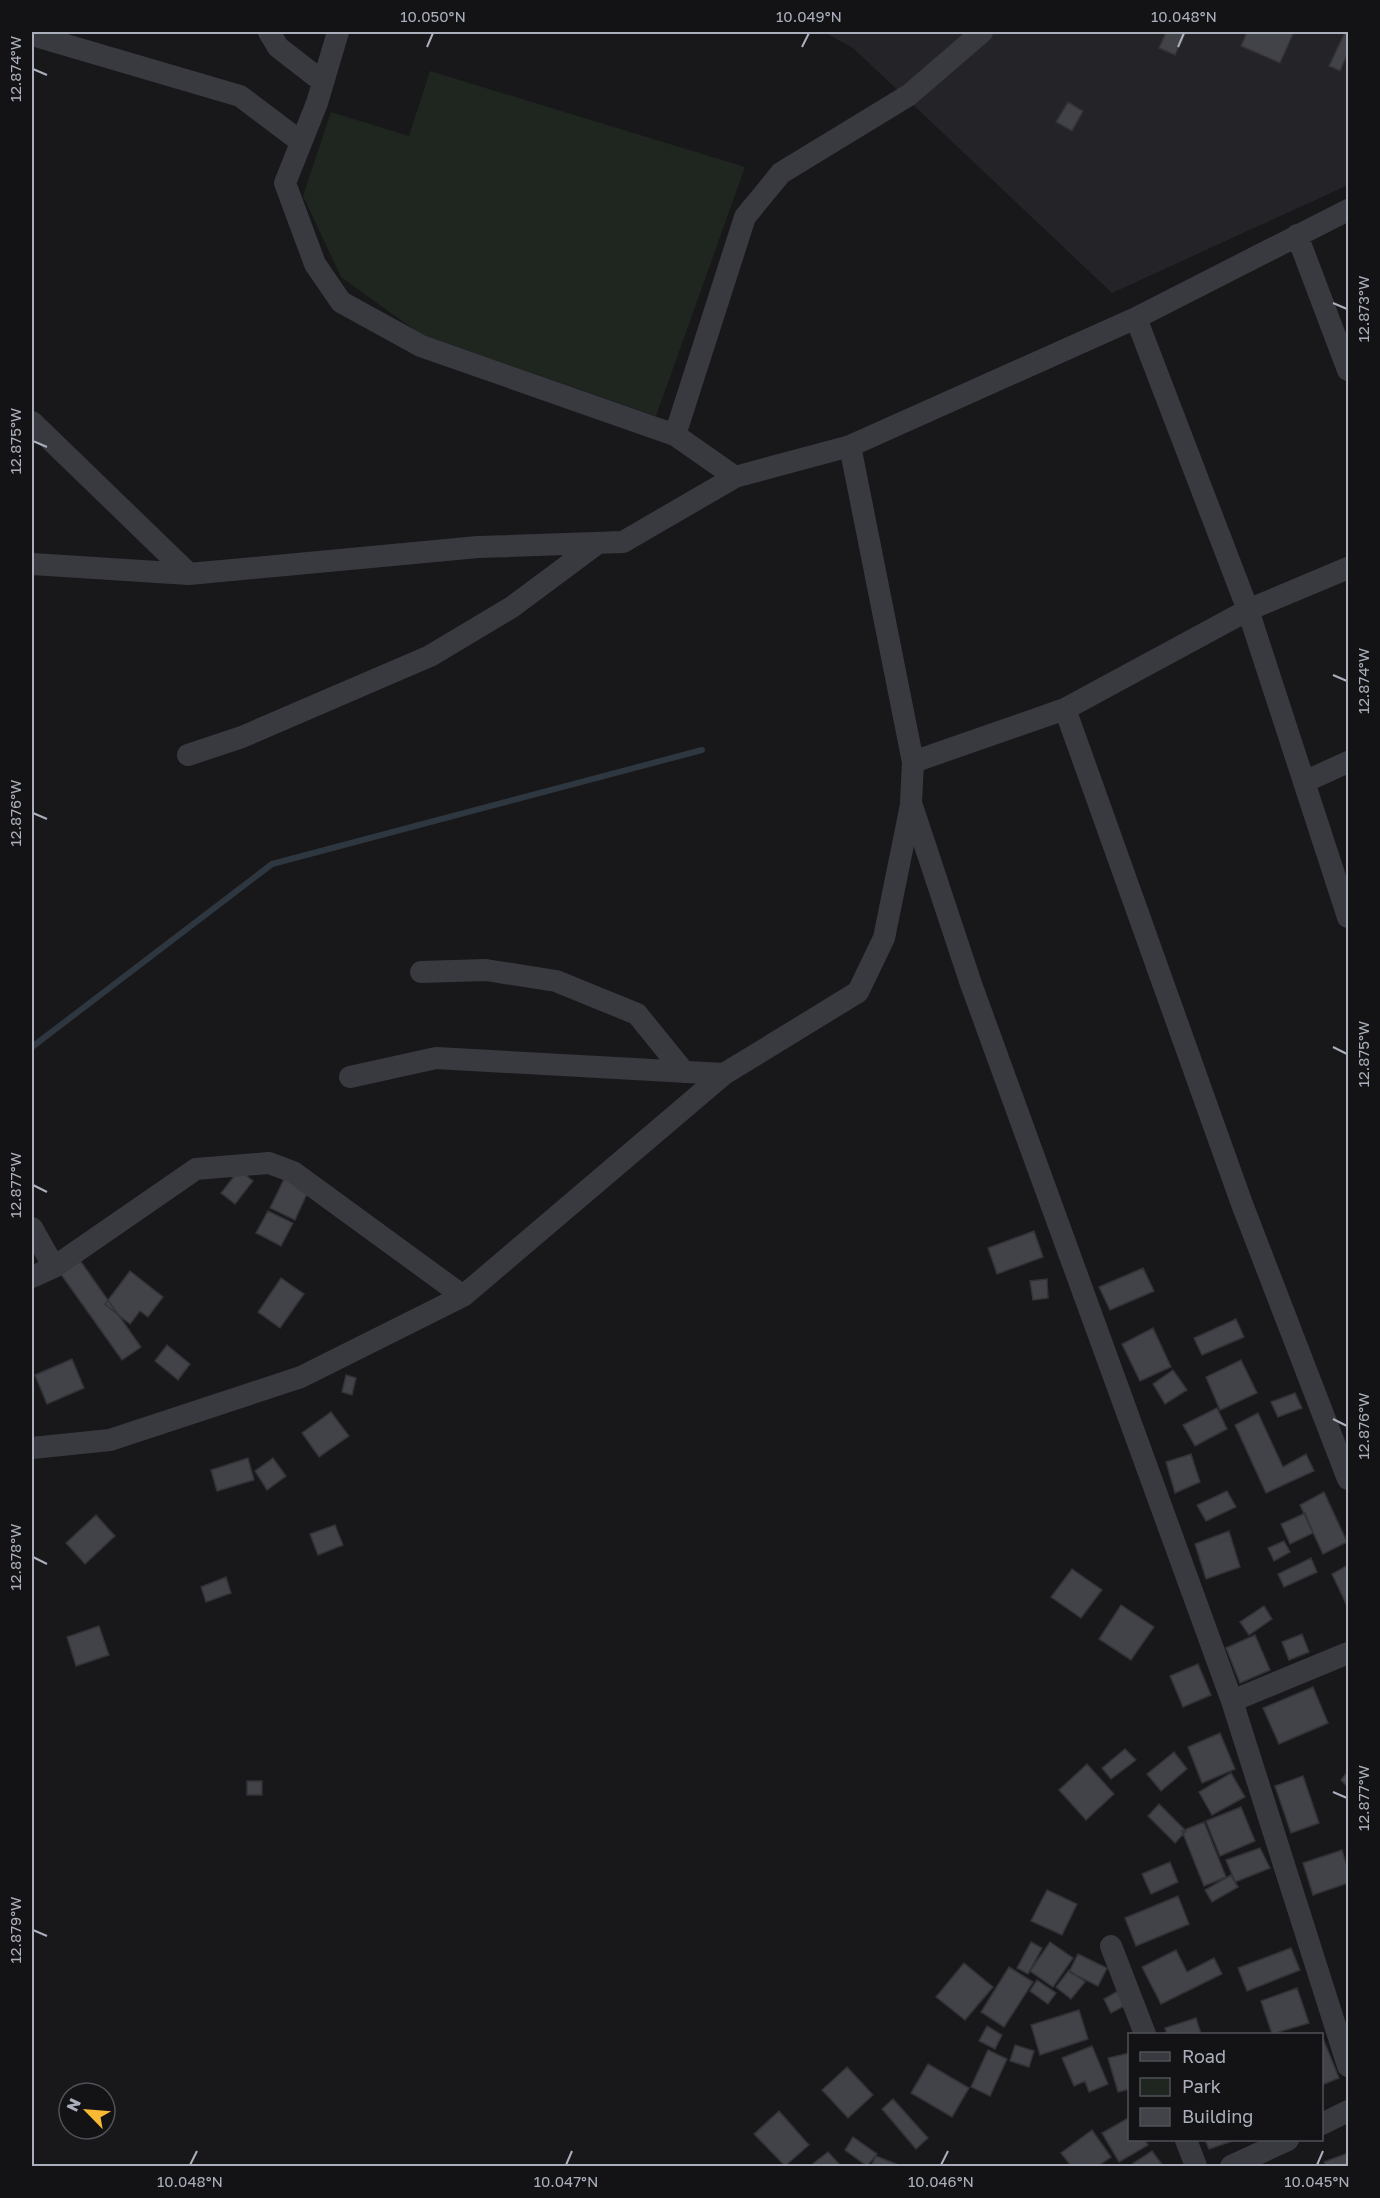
<svg xmlns="http://www.w3.org/2000/svg" width="1380" height="2198" viewBox="0 0 1380 2198" font-family="'Golos Text',sans-serif">
<rect width="100%" height="100%" fill="#18181b"/>
<path fill="#242428" d="M 824,32 L 1348,32 L 1348,185 L 1112,293 L 853,48 Z"/>
<path fill="#1e261f" d="M 430,71 L 745,167 L 656,416 L 420,334 L 341,277 L 303,196 L 331,112 L 409,136 Z"/>
<g fill="none" stroke-linecap="round" stroke-linejoin="round">
<path stroke="#2e373f" stroke-width="6" d="M 32,1047 L 272,864 L 702,750"/>
</g>
<path fill="#424348" stroke="#323237" stroke-width="1.5" d="M 1166,32 L 1186,32 L 1175,55 L 1159,48 Z
M 1247,32 L 1294,32 L 1280,63 L 1241,46 Z
M 1345,32 L 1348,32 L 1348,53 L 1340,71 L 1329,66 Z
M 1068,102 L 1083,111 L 1072,131 L 1056,122 Z
M 239,1170 L 253,1181 L 235,1204 L 221,1193 Z
M 286,1175 L 310,1187 L 295,1220 L 270,1208 Z
M 268,1211 L 293,1223 L 281,1246 L 256,1233 Z
M 1034,1231 L 1043,1257 L 997,1274 L 988,1248 Z
M 79,1259 L 141,1347 L 122,1360 L 60,1273 Z
M 1143,1268 L 1154,1291 L 1110,1310 L 1099,1287 Z
M 130,1271 L 163,1297 L 148,1317 L 140,1311 L 130,1324 L 105,1304 Z
M 281,1278 L 304,1294 L 280,1328 L 258,1312 Z
M 1047,1279 L 1048,1298 L 1033,1300 L 1030,1281 Z
M 1236,1319 L 1244,1337 L 1202,1355 L 1194,1338 Z
M 1153,1328 L 1171,1367 L 1140,1381 L 1122,1344 Z
M 167,1345 L 190,1364 L 178,1380 L 155,1361 Z
M 72,1359 L 84,1388 L 47,1404 L 35,1375 Z
M 1241,1360 L 1257,1393 L 1220,1410 L 1206,1377 Z
M 1173,1370 L 1187,1390 L 1165,1404 L 1153,1384 Z
M 346,1375 L 356,1378 L 352,1395 L 342,1392 Z
M 1295,1393 L 1302,1408 L 1278,1417 L 1271,1402 Z
M 1217,1408 L 1227,1429 L 1195,1446 L 1183,1425 Z
M 331,1412 L 349,1436 L 319,1457 L 302,1433 Z
M 1258,1413 L 1283,1467 L 1306,1454 L 1314,1471 L 1266,1493 L 1235,1425 Z
M 1191,1454 L 1200,1482 L 1175,1493 L 1166,1462 Z
M 248,1458 L 254,1480 L 217,1491 L 211,1470 Z
M 273,1458 L 286,1476 L 267,1490 L 255,1471 Z
M 1227,1491 L 1236,1507 L 1206,1521 L 1197,1505 Z
M 1324,1492 L 1347,1542 L 1323,1554 L 1300,1505 Z
M 1305,1513 L 1313,1533 L 1290,1544 L 1281,1524 Z
M 96,1515 L 115,1536 L 85,1564 L 66,1543 Z
M 335,1525 L 343,1545 L 318,1555 L 310,1534 Z
M 1229,1531 L 1240,1567 L 1206,1579 L 1195,1544 Z
M 1284,1541 L 1290,1552 L 1274,1561 L 1268,1548 Z
M 1311,1558 L 1317,1572 L 1284,1587 L 1278,1574 Z
M 1348,1565 L 1348,1608 L 1332,1574 Z
M 1072,1569 L 1102,1590 L 1081,1618 L 1051,1597 Z
M 226,1577 L 231,1593 L 206,1602 L 201,1587 Z
M 1121,1605 L 1154,1627 L 1131,1660 L 1099,1639 Z
M 1264,1606 L 1272,1619 L 1249,1635 L 1240,1622 Z
M 99,1626 L 109,1655 L 76,1666 L 67,1637 Z
M 1302,1634 L 1309,1652 L 1289,1660 L 1282,1642 Z
M 1255,1635 L 1270,1670 L 1240,1683 L 1226,1648 Z
M 1198,1664 L 1211,1695 L 1183,1707 L 1170,1676 Z
M 1313,1687 L 1328,1723 L 1279,1744 L 1263,1708 Z
M 1220,1733 L 1235,1769 L 1202,1783 L 1188,1747 Z
M 1125,1749 L 1136,1760 L 1111,1779 L 1102,1768 Z
M 1174,1752 L 1187,1769 L 1161,1791 L 1147,1774 Z
M 1087,1764 L 1114,1794 L 1086,1820 L 1059,1790 Z
M 1348,1771 L 1348,1787 L 1341,1780 Z
M 1231,1773 L 1245,1797 L 1212,1815 L 1199,1792 Z
M 1303,1776 L 1319,1823 L 1291,1833 L 1275,1786 Z
M 247,1781 L 262,1781 L 262,1795 L 247,1795 Z
M 1159,1804 L 1186,1831 L 1175,1843 L 1148,1816 Z
M 1241,1807 L 1255,1841 L 1220,1856 L 1206,1821 Z
M 1204,1822 L 1226,1877 L 1204,1886 L 1182,1831 Z
M 1260,1848 L 1270,1868 L 1235,1882 L 1226,1860 Z
M 1342,1850 L 1348,1870 L 1348,1883 L 1313,1895 L 1303,1863 Z
M 1170,1862 L 1178,1882 L 1151,1894 L 1142,1874 Z
M 1231,1875 L 1238,1887 L 1212,1902 L 1205,1890 Z
M 1047,1890 L 1077,1904 L 1062,1935 L 1031,1921 Z
M 1178,1896 L 1189,1924 L 1136,1946 L 1125,1918 Z
M 1031,1942 L 1042,1948 L 1028,1974 L 1017,1968 Z
M 1050,1942 L 1073,1958 L 1053,1987 L 1030,1971 Z
M 1291,1948 L 1300,1970 L 1247,1991 L 1238,1968 Z
M 1176,1950 L 1187,1972 L 1214,1958 L 1222,1974 L 1161,2004 L 1142,1967 Z
M 1078,1954 L 1107,1968 L 1098,1986 L 1069,1972 Z
M 964,1963 L 993,1987 L 965,2020 L 936,1997 Z
M 1009,1967 L 1033,1982 L 1004,2027 L 981,2012 Z
M 1069,1970 L 1085,1982 L 1071,1999 L 1056,1987 Z
M 1037,1980 L 1056,1993 L 1048,2004 L 1030,1991 Z
M 1297,1988 L 1309,2023 L 1272,2034 L 1261,2001 Z
M 1118,1991 L 1126,2005 L 1111,2013 L 1104,1999 Z
M 1079,2010 L 1088,2039 L 1040,2055 L 1031,2025 Z
M 1196,2018 L 1201,2034 L 1167,2034 L 1165,2028 Z
M 987,2026 L 1002,2035 L 995,2049 L 979,2041 Z
M 1322,2036 L 1339,2078 L 1322,2085 Z
M 1015,2045 L 1034,2051 L 1029,2067 L 1010,2061 Z
M 1092,2046 L 1108,2084 L 1089,2092 L 1085,2081 L 1074,2086 L 1062,2058 Z
M 988,2050 L 1007,2059 L 990,2096 L 971,2087 Z
M 1130,2053 L 1130,2089 L 1118,2092 L 1108,2058 Z
M 928,2064 L 969,2088 L 952,2117 L 911,2093 Z
M 847,2067 L 873,2095 L 848,2118 L 822,2090 Z
M 893,2099 L 928,2138 L 916,2149 L 882,2109 Z
M 779,2111 L 809,2145 L 785,2166 L 754,2134 Z
M 1130,2117 L 1130,2140 L 1145,2140 L 1148,2145 L 1119,2162 L 1102,2133 Z
M 1092,2130 L 1111,2157 L 1098,2166 L 1071,2166 L 1061,2153 Z
M 853,2137 L 877,2154 L 867,2166 L 845,2150 Z
M 1205,2140 L 1235,2140 L 1209,2149 Z
M 1152,2151 L 1163,2166 L 1129,2166 Z
M 828,2152 L 841,2166 L 810,2166 Z
M 1348,2153 L 1348,2166 L 1326,2166 L 1324,2162 Z
M 876,2156 L 901,2166 L 871,2166 Z"/>
<g fill="none" stroke-linecap="round" stroke-linejoin="round">
<path stroke="#393a40" stroke-width="22" d="M 269,32 L 278,47 L 323,82
M 338,32 L 317,103 L 285,183 L 315,264 L 341,302 L 421,346 L 675,435 L 735,477
M 32,35 L 240,96 L 301,142
M 1297,235 L 1348,370
M 1136,318 L 1248,610 L 1348,917
M 32,422 L 189,574
M 675,435 L 745,217 L 781,173 L 909,95 L 982,32
M 850,446 L 913,762 L 911,803 L 971,984 L 1232,1701 L 1348,2066
M 32,564 L 189,574 L 478,547 L 623,542 L 735,477 L 850,446 L 1136,318 L 1348,210
M 1065,709 L 1242,1204 L 1348,1479
M 188,755 L 242,737 L 430,656 L 512,607 L 598,543
M 913,762 L 1065,709 L 1248,610 L 1348,568
M 1304,782 L 1348,762
M 421,972 L 486,970 L 556,981 L 637,1014 L 684,1072
M 350,1077 L 436,1058 L 724,1074
M 32,1228 L 54,1267
M 32,1277 L 54,1267 L 196,1169 L 269,1163 L 293,1172 L 463,1296
M 32,1448 L 110,1440 L 301,1377 L 463,1296 L 724,1074 L 858,992 L 884,938 L 911,805
M 1232,1701 L 1348,1653
M 1111,1946 L 1145,2034
M 1322,2124 L 1348,2111
M 1186,2140 L 1196,2166
M 1231,2166 L 1288,2140"/>
</g>
<path fill="none" stroke="#aaafbb" stroke-width="2" d="M 427,47 L 433,33M 802,47 L 809,33M 1178,47 L 1184,33M 33,69 L 47,75M 1333,303 L 1347,309M 33,441 L 47,447M 1333,675 L 1347,681M 33,813 L 47,819M 1333,1047 L 1347,1054M 33,1185 L 47,1192M 1333,1419 L 1347,1426M 33,1557 L 47,1564M 1333,1792 L 1347,1798M 33,1930 L 47,1936M 190,2165 L 197,2151M 566,2165 L 572,2151M 941,2165 L 948,2151M 1317,2165 L 1323,2151"/>
<rect width="1380" height="2198" fill="none" stroke="#131316" stroke-width="66"/>
<rect x="1128" y="2033" width="195" height="108" fill="#131316" stroke="#4f5158" stroke-width="1.5"/>
<rect x="1140" y="2052" width="30" height="9" fill="#393a40" stroke="#4f5158" stroke-width="1.5"/>
<text x="1182" y="2063" font-size="18" fill="#aaafbb">Road</text>
<rect x="1140" y="2078" width="30" height="18" fill="#1e261f" stroke="#4f5158" stroke-width="1.5"/>
<text x="1182" y="2093" font-size="18" fill="#aaafbb">Park</text>
<rect x="1140" y="2108" width="30" height="18" fill="#424348" stroke="#4f5158" stroke-width="1.5"/>
<text x="1182" y="2123" font-size="18" fill="#aaafbb">Building</text>
<g transform="translate(87 2111) rotate(295)"><circle r="28" fill="#131316" stroke="#4f5158" stroke-width="1.5"/>
<path d="M0-4.5L10 22L0 15L-10 22Z" fill="#f8ba33"/>
<text y="-9" font-size="16" font-weight="bold" text-anchor="middle" fill="#aaafbb">N</text>
</g>
<rect x="33" y="33" width="1314" height="2132" fill="none" stroke="#aaafbb" stroke-width="2"/>
<g font-size="15" text-anchor="middle" fill="#aaafbb">
<text x="433" y="22">10.050°N</text>
<text x="809" y="22">10.049°N</text>
<text x="1184" y="22">10.048°N</text>
<text transform="translate(16 69) rotate(-90)" y="5">12.874°W</text>
<text transform="translate(1364 309) rotate(-90)" y="5">12.873°W</text>
<text transform="translate(16 441) rotate(-90)" y="5">12.875°W</text>
<text transform="translate(1364 681) rotate(-90)" y="5">12.874°W</text>
<text transform="translate(16 813) rotate(-90)" y="5">12.876°W</text>
<text transform="translate(1364 1054) rotate(-90)" y="5">12.875°W</text>
<text transform="translate(16 1185) rotate(-90)" y="5">12.877°W</text>
<text transform="translate(1364 1426) rotate(-90)" y="5">12.876°W</text>
<text transform="translate(16 1557) rotate(-90)" y="5">12.878°W</text>
<text transform="translate(1364 1798) rotate(-90)" y="5">12.877°W</text>
<text transform="translate(16 1930) rotate(-90)" y="5">12.879°W</text>
<text x="190" y="2187">10.048°N</text>
<text x="566" y="2187">10.047°N</text>
<text x="941" y="2187">10.046°N</text>
<text x="1317" y="2187">10.045°N</text>
</g>
</svg>
